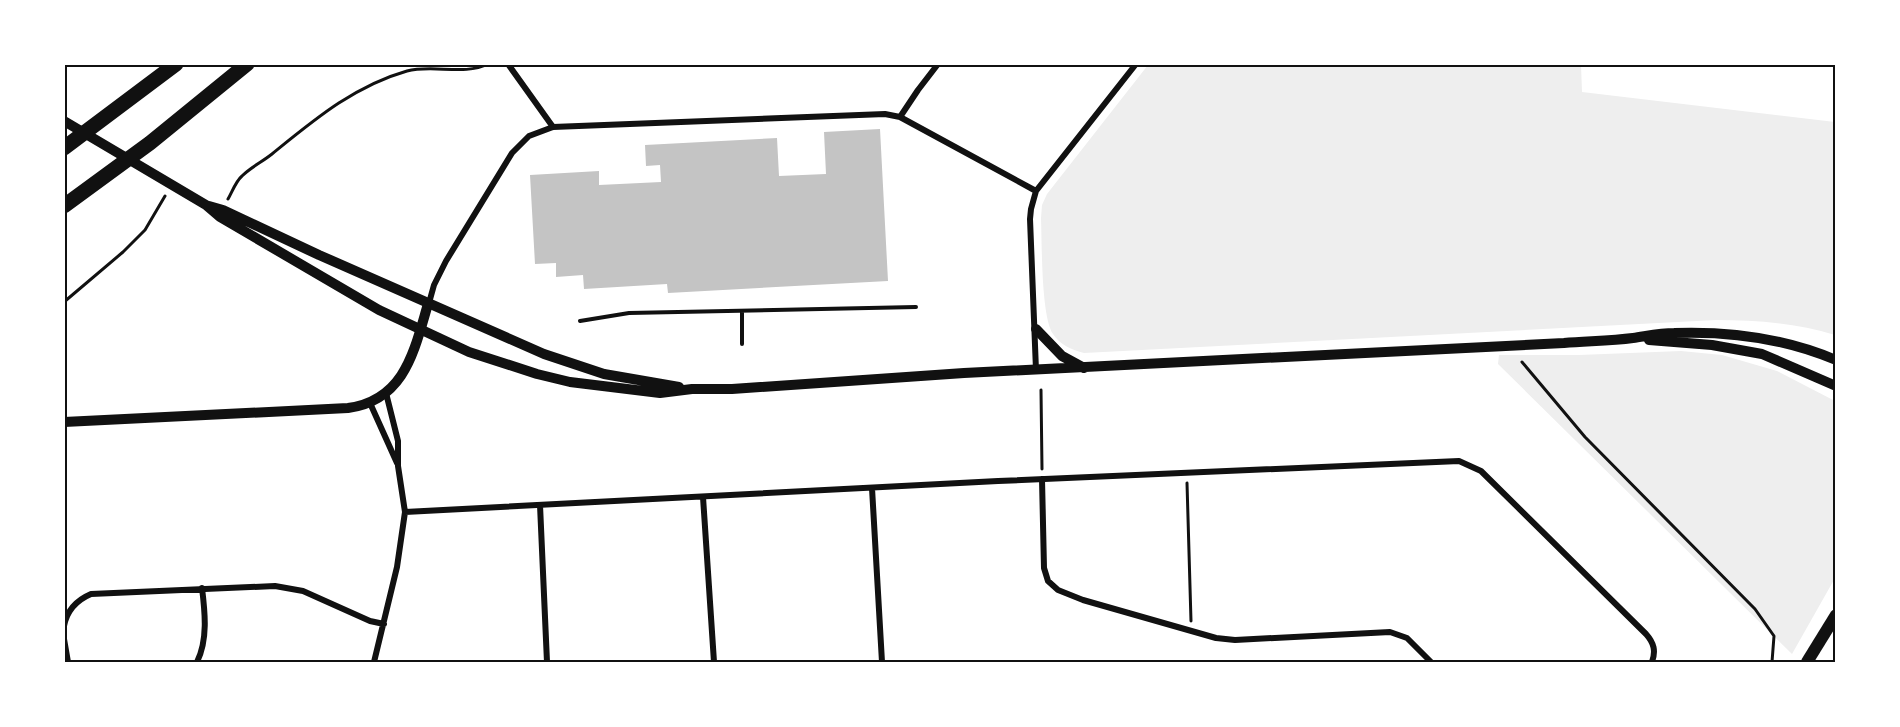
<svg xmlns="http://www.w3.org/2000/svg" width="1900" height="727" viewBox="0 0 1900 727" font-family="'Space Grotesk',sans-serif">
<rect width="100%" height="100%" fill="#fff"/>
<path fill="#eee" d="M 1148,65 L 1581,65 L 1582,92 L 1835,122 L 1835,335 C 1797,323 1757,320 1716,320 L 1084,353 C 1072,350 1060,345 1053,334 C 1041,316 1042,243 1041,218 L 1042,205 L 1047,194 Z
M 1681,351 L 1722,355 L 1777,371 L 1835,401 L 1835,578 L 1792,654 L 1498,364 L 1499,355 L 1579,355 Z"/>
<path fill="#c4c4c4" d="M 880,129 L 888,281 L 668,293 L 667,284 L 584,289 L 583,275 L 556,277 L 556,263 L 535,264 L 530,175 L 599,171 L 599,185 L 661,182 L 660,165 L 646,166 L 645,145 L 777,138 L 779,176 L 826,174 L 824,132 Z"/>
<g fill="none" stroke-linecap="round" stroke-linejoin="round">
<path stroke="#111" stroke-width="3" d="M 228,199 C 232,192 236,181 242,176 C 251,167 262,162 272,154 C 314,120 354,86 407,71 C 433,64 464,76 488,64
M 64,302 L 123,252 L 145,230 L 165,196
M 1522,362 L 1585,437 L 1755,609 L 1774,636 L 1772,662
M 1041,390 L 1042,469
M 1187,483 L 1191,621"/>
<path stroke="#111" stroke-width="4" d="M 580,321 L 629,313 L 916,307
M 742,344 L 742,312"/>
<path stroke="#111" stroke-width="6" d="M 508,64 L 553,127
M 900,117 L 918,90 L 938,64
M 429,303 L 434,285 L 446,261 L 512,153 L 529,136 L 553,127 L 885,114 L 900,117 L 1036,191
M 1036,370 L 1030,219 L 1031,209 L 1036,191 L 1136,64
M 370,403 L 397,463
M 1042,479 L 1044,568 L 1048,581 L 1058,590 L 1083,600 L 1216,638 L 1235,640 L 1390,632 L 1407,638 L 1431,662
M 872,488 L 882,662
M 703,497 L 714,662
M 540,505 L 547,662
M 405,512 L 998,481 L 1459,461 L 1481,471 L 1646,634 C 1654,643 1656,651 1652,662
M 64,626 C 67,610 77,600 91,594 L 275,586 L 303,591 L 370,621 L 384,624
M 64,639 L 68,662
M 197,662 C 208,640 205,612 202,588
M 374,662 L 397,567 L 405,512 L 398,466 L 398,441 L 386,393"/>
<path stroke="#111" stroke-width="10" d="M 64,422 L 348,408 C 405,400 414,351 428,304"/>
<path stroke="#111" stroke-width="10" d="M 64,121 L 206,205 L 220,217 L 379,310 L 469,352 L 537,374 L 570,382 L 660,393 L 692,389 L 732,389 L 964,373 L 1564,343 C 1587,341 1610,341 1633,338 C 1647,336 1660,333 1674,333 C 1730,331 1784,338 1836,360
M 209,206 L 223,210 L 319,255 L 544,354 L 604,374 L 679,387
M 1036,329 L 1062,356 L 1084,368
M 1649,340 L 1712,345 L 1762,354 L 1836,386"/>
<path stroke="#111" stroke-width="12" d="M 1807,662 L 1836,615"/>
<path stroke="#111" stroke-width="15" d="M 64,148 L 176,64
M 64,206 L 150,143 L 247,64"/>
</g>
<rect width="1900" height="727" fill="none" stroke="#ffffff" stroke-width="132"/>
<rect x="66" y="66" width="1768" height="595" fill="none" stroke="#111" stroke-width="2"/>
</svg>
